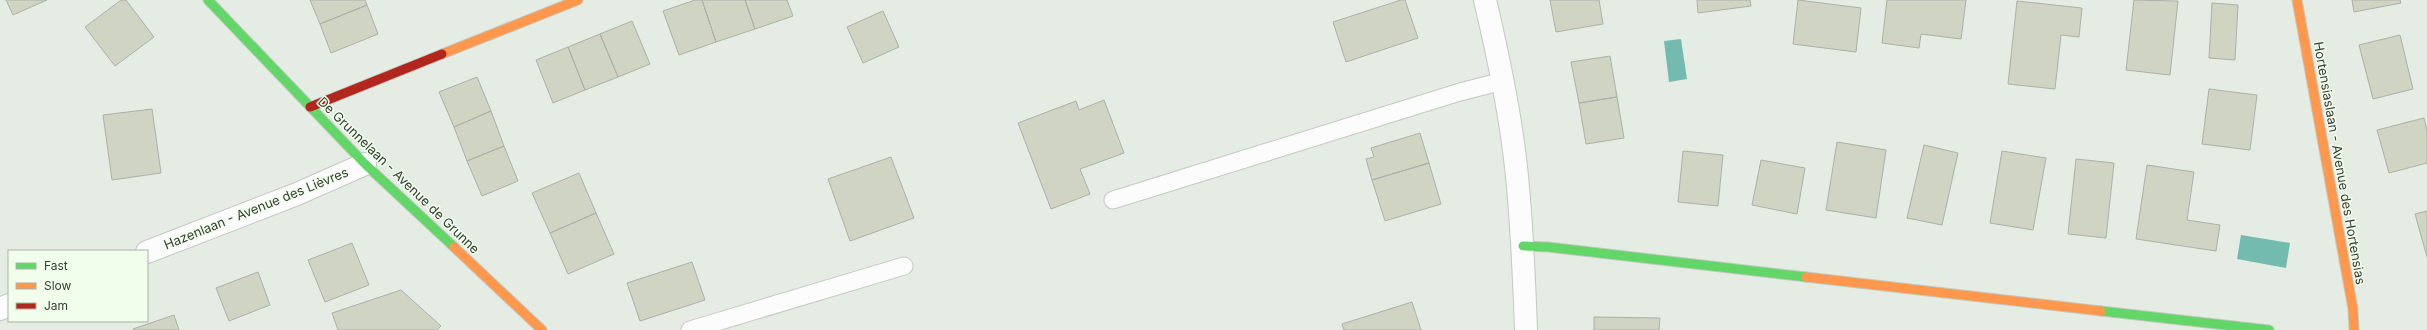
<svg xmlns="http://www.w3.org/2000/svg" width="2427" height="330" viewBox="0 0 2427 330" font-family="Inter,sans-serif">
<rect width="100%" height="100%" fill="#e5ece3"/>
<path fill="#73bbaf" d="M 1681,39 L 1687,79 L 1669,82 L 1664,41 Z
M 2241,235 L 2290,243 L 2286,268 L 2237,259 Z"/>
<path fill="#d0d4c2" stroke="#acb0a9" d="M 6,0 L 47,0 L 13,15 Z
M 121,0 L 126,0 L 154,37 L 115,66 L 85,27 Z
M 310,0 L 365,0 L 367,5 L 320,24 Z
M 695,0 L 702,0 L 716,42 L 679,55 L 663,11 Z
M 702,0 L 745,0 L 755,29 L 716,42 Z
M 745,0 L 787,0 L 793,16 L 755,29 Z
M 1401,0 L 1405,0 L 1418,38 L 1346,62 L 1333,22 Z
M 1550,0 L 1599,0 L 1603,24 L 1556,32 Z
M 1697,0 L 1750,0 L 1751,6 L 1698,13 Z
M 1798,0 L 1861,8 L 1856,52 L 1793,44 Z
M 1887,0 L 1966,0 L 1961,39 L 1921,34 L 1919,48 L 1882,43 Z
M 2134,0 L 2178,1 L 2170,75 L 2126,70 Z
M 2352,0 L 2400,0 L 2401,3 L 2354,12 Z
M 2017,1 L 2082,8 L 2079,37 L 2061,35 L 2055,89 L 2008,84 Z
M 2212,3 L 2238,5 L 2235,60 L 2209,58 Z
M 367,5 L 378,34 L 331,53 L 320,24 Z
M 883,11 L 899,47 L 863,63 L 847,27 Z
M 632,21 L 650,64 L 618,77 L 600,34 Z
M 600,34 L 618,77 L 585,90 L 568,47 Z
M 2400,35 L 2413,89 L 2373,99 L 2359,45 Z
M 568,47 L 585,90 L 553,103 L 536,60 Z
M 1610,56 L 1617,97 L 1579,103 L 1571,62 Z
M 477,77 L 491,111 L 454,127 L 439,92 Z
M 2209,89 L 2257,95 L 2250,150 L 2202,144 Z
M 1617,97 L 1624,138 L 1586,144 L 1579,103 Z
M 1104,100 L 1124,153 L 1080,169 L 1090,194 L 1051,209 L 1018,123 L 1076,101 L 1079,110 Z
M 152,109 L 161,173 L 112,180 L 103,115 Z
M 491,111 L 504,146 L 467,161 L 454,127 Z
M 2424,118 L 2427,131 L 2427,163 L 2389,173 L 2377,130 Z
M 1420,133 L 1429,163 L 1372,180 L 1366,159 L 1374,157 L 1371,148 Z
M 1837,142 L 1886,150 L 1876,218 L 1826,210 Z
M 1924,145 L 1958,153 L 1942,225 L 1907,218 Z
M 504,146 L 518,181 L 482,196 L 467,161 Z
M 1683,151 L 1723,155 L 1718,206 L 1678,202 Z
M 2002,151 L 2046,158 L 2033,230 L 1990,223 Z
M 891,157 L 914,218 L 850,241 L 828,179 Z
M 2076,159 L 2114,163 L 2106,238 L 2068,234 Z
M 1761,160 L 1805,168 L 1797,214 L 1752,205 Z
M 1429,163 L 1441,204 L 1385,221 L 1372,180 Z
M 2147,165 L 2194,172 L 2187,220 L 2220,225 L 2216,251 L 2136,239 Z
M 579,173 L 596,213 L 550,233 L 532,193 Z
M 2427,211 L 2427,257 L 2415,214 Z
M 596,213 L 614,254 L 568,274 L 550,233 Z
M 352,243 L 369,285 L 325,302 L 308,260 Z
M 692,262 L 705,300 L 640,321 L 627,283 Z
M 258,272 L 270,305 L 229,321 L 216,288 Z
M 401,290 L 441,326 L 437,330 L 338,330 L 332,313 Z
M 1412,302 L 1421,330 L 1344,330 L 1342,324 Z
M 174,315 L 179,330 L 134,330 L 133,329 Z
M 1594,317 L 1660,318 L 1659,330 L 1594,330 Z"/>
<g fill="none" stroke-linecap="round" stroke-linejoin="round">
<defs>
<path id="lane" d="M 1113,200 L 1460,92 L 1503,81
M 690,330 L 904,266"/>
<path id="street" d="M 1485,0 C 1498,55 1510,110 1516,167 C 1522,221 1524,275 1526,330
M 147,252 L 297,194 L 365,164
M 0,309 L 9,305"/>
<path id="fast" d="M 208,0 L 365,164 L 454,247
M 1523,246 L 1548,247 L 1806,277
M 2101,311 L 2269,330"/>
<path id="slow" d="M 2297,0 L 2353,309 L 2354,330
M 442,54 L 578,0
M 454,247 L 542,330
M 1806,277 L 2101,311"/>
<path id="jam" d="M 310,107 L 442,54"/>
</defs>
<use href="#lane" stroke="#c3c9c2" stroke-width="19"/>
<use href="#street" stroke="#c3c9c2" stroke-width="24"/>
<use href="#fast" stroke="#c3c9c2" stroke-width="11"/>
<use href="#slow" stroke="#c3c9c2" stroke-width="11"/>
<use href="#jam" stroke="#c3c9c2" stroke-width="11"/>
<use href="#lane" stroke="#fbfcfb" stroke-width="17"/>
<use href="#street" stroke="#fbfcfb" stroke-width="22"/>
<use href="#fast" stroke="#63d668" stroke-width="9"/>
<use href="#slow" stroke="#ff974d" stroke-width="9"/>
<use href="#jam" stroke="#b3261e" stroke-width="9"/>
</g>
<g text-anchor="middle" stroke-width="3" stroke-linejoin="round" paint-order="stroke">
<g font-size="13" fill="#383d36" stroke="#f1feec">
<text transform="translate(2340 163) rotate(80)" y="5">Hortensiaslaan - Avenue des Hortensias</text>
<text transform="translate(399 175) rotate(44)" y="5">De Grunnelaan - Avenue de Grunne</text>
<text transform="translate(256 208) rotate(-22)" y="5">Hazenlaan - Avenue des Lièvres</text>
</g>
</g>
<rect x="8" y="250" width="140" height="72" fill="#f1feec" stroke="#a7b1a3"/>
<rect x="16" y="263" width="20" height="6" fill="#63d668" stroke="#a7b1a3"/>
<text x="44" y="270" font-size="12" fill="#383d36">Fast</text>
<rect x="16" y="283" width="20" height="6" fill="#ff974d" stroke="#a7b1a3"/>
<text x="44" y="290" font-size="12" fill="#383d36">Slow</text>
<rect x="16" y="303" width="20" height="6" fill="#b3261e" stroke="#a7b1a3"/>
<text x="44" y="310" font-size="12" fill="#383d36">Jam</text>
</svg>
